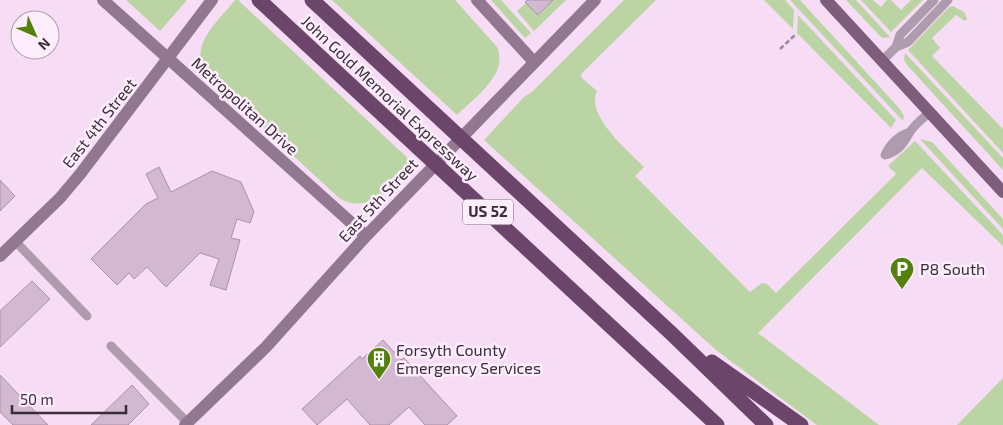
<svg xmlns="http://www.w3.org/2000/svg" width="1003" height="425" viewBox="0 0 1003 425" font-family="'Exo 2',sans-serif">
<rect width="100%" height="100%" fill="#f7dcf5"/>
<path fill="#bbd4a4" d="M 126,0 L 187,0 L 160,31 Z
M 235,0 L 238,0 L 412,162 C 391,183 371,217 339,198 L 204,73 C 191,42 216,24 235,0 Z
M 332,0 L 455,0 L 497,47 C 509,75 474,98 457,115 Z
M 491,0 L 501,0 L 531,33 L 525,38 Z
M 553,0 L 566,0 L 534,31 L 517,11 L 526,3 L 539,15 Z
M 624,0 L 656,0 L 581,74 L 582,78 L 597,91 C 585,115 628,151 644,167 L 635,176 L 750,292 L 762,283 L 767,284 L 776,293 L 896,174 L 888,166 L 915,141 L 1003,235 L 1003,246 L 922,168 L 758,333 L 879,425 L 817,425 L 716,350 L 484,140 L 524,97 L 533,91 Z
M 764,0 L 785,0 L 794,10 L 793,29 Z
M 790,0 L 800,0 L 899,108 L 904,116 L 903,121 Z
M 846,0 L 856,0 L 890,37 L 883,38 L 879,35 Z
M 861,0 L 873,0 L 881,7 L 887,0 L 891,0 L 901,10 L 911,0 L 923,0 L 891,32 Z
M 953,6 L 964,12 L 967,19 L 965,21 L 956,15 L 932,38 L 940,48 L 932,56 L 1003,129 L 1003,153 L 908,50 L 949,7 Z
M 798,15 L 896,120 L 891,128 L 797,33 Z
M 905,53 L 1003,158 L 1003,170 L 907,65 L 904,60 Z
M 920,139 L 932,142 L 1003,219 L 1003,229 Z
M 1003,378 L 1003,425 L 957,425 Z"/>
<path fill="#d2b8d0" stroke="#ab92a9" d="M 527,0 L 553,0 L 538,15 L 525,2 Z
M 159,167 L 171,192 L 212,171 L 241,182 L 254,212 L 250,223 L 237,219 L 231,238 L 240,240 L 226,290 L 210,285 L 219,259 L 200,253 L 166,287 L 147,267 L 134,279 L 129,273 L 117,285 L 91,259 L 146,204 L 158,198 L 146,174 Z
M 0,180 L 15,196 L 0,211 Z
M 32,281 L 50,299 L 0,347 L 0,311 Z
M 383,340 L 401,360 L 404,358 L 457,416 L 447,425 L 425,425 L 409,407 L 389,425 L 370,425 L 347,399 L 317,425 L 302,409 L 360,356 L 362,359 Z
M 0,375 L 48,425 L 13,425 L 0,412 Z
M 132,385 L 149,404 L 128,425 L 91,425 Z"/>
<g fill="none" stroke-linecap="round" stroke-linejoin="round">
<path stroke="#9a8799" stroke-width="2.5" stroke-dasharray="5 2.5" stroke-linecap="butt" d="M 780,49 L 795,35"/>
<path stroke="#ae9bad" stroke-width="9" d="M 896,47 L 900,35 L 934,0
M 882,61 L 896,47 L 908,42 L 948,0
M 910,132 C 898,136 890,144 885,155 C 899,151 903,144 910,132 C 914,125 923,118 930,112
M 15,241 L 87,316
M 111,346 L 188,423"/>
<path stroke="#927790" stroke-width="12" d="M 103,0 L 366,236
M 477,0 L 534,62
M 0,256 L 60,198 L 81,173 L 212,0
M 185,425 L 266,347 L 366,236 L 595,0"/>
<path stroke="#7e5d7c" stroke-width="12" d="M 826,0 L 1003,192"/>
<path stroke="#6c466a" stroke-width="15" d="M 259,0 L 717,425
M 312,0 L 672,334 L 766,425
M 712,362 L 801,425"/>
</g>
<defs>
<symbol id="parking-pin" viewBox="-11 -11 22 30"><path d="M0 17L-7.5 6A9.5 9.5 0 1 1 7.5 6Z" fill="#54810d" stroke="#feeefd"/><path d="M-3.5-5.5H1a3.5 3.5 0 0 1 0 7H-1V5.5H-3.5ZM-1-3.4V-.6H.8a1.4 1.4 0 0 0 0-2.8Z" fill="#fff"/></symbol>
<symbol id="building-pin" viewBox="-11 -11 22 30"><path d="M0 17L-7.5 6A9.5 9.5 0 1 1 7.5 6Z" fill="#54810d" stroke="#feeefd"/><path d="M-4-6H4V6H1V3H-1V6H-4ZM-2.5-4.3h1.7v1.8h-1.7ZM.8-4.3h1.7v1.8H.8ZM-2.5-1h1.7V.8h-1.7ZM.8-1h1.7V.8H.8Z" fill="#fff"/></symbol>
</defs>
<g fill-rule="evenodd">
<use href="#parking-pin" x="888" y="255" width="28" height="38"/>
<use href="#building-pin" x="365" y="345" width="28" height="38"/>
</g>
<g text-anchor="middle" stroke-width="5" stroke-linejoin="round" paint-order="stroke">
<rect fill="#feeefd" stroke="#736873" stroke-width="1" x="463" y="199.5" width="50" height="25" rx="4"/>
<g font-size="15" font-weight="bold" fill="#382e38">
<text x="488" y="217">US 52</text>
</g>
<g font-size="16" fill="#382e38" stroke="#feeefd">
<text transform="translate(390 98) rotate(43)" y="6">John Gold Memorial Expressway</text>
<text transform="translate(245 106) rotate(42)" y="6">Metropolitan Drive</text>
<text transform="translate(99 123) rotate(-52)" y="6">East 4th Street</text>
<text transform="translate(378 200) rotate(-47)" y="6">East 5th Street</text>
</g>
<g font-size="16" fill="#382e38" stroke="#feeefd" text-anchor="start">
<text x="920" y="275">P8 South</text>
<text x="396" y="356">Forsyth County<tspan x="396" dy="18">Emergency Services</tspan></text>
</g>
</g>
<g transform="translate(35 35) rotate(135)"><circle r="24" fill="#feeefd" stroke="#afa1ae"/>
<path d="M0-4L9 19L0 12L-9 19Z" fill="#54810d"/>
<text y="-8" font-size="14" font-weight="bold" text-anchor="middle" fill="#382e38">N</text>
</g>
<path d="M12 405v8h114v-8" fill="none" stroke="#382e38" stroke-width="2.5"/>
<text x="20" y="405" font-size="15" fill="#382e38" stroke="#feeefd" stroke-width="4" paint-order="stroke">50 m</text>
</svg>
